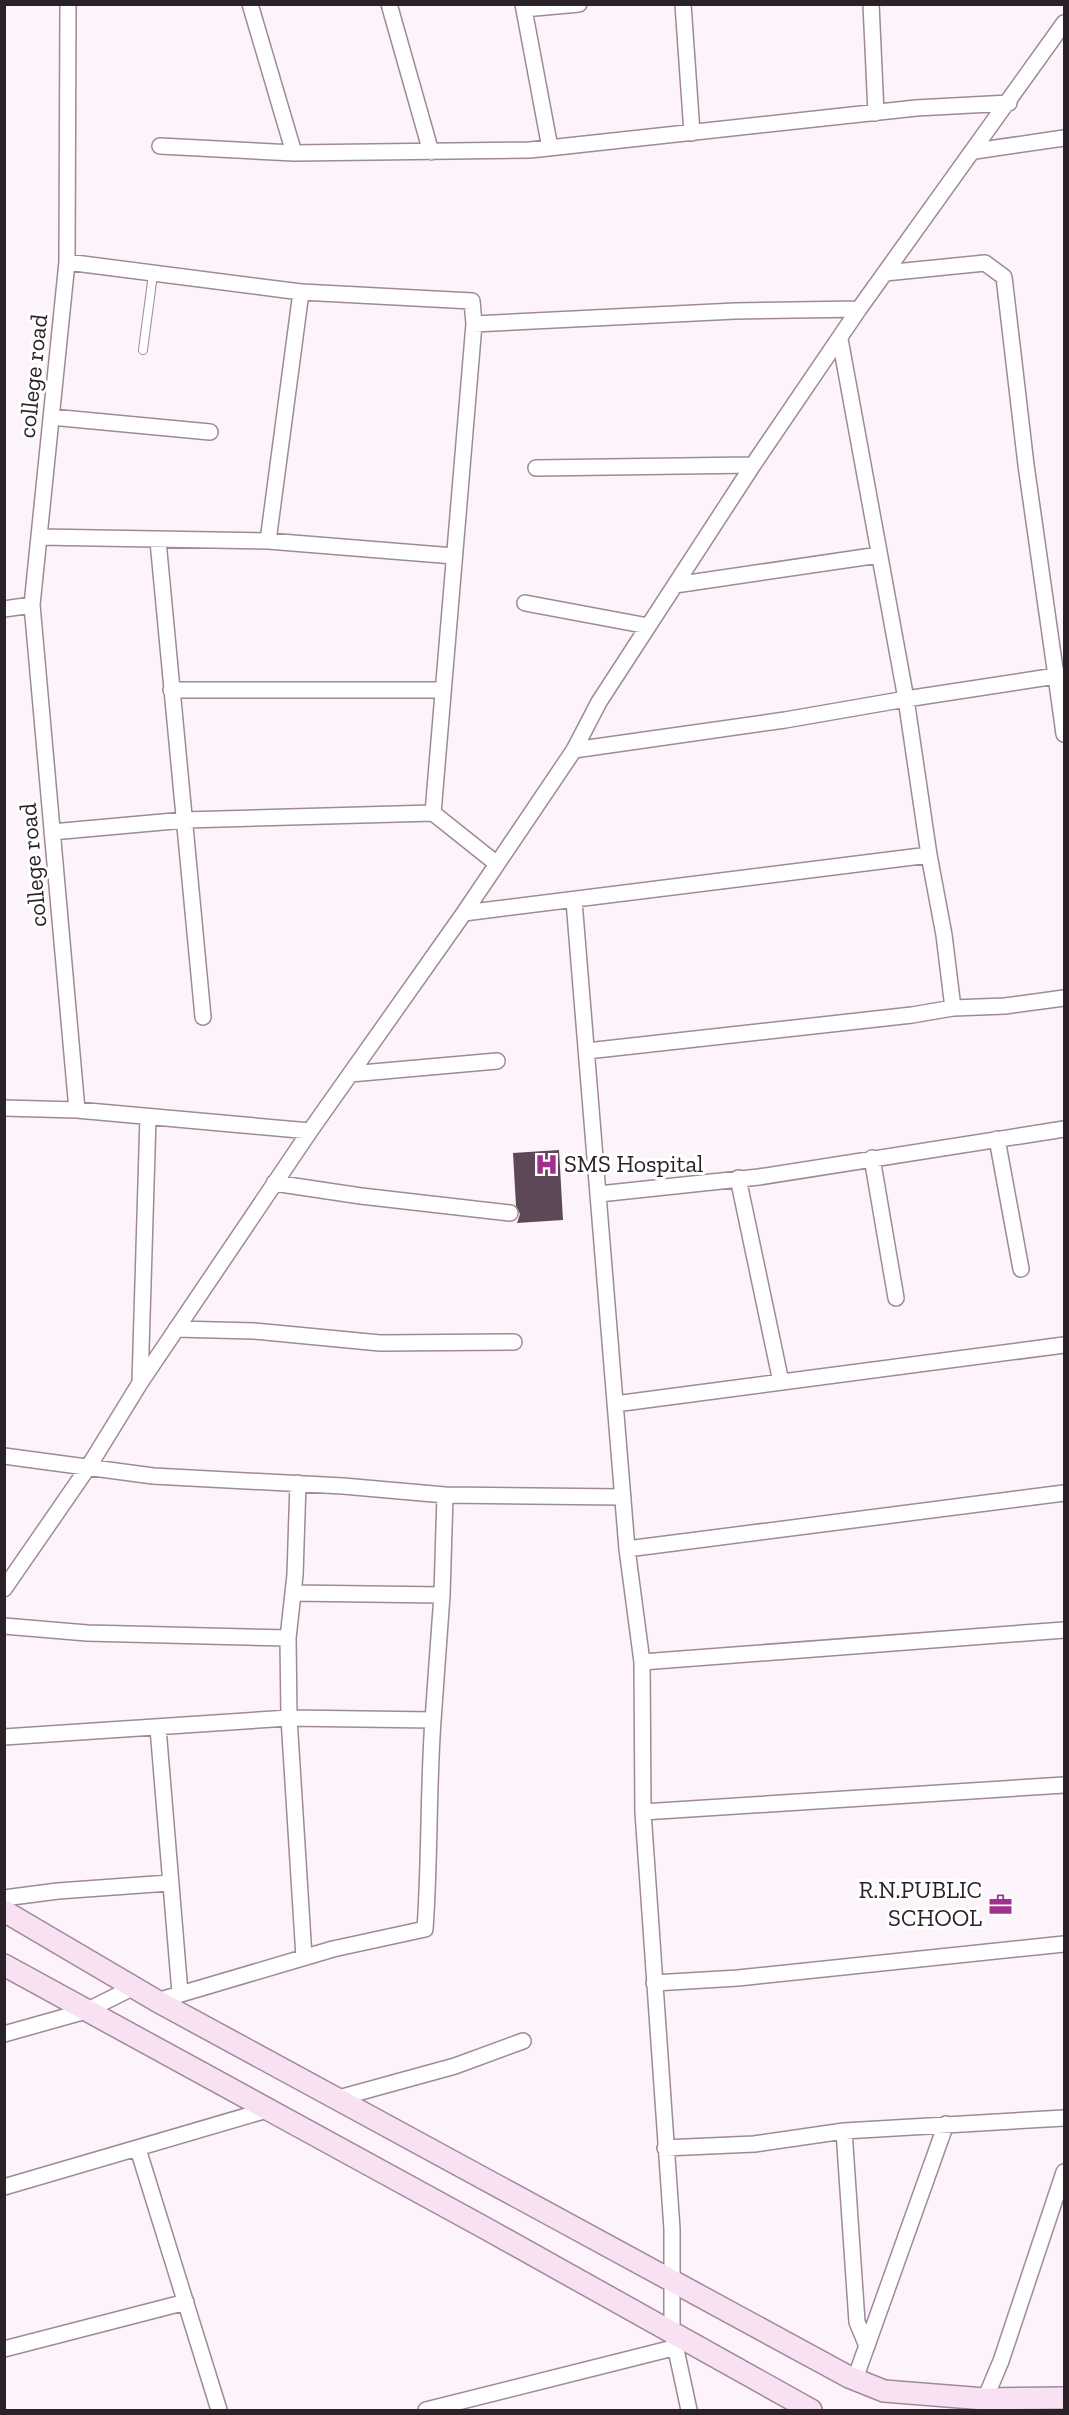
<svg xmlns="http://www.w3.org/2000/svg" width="1069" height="2415" viewBox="0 0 1069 2415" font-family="'Zilla Slab',serif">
<rect width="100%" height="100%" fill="#fdf3fb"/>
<path fill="#5c4857" d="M 559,1150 L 563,1220 L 517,1223 L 520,1214 L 516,1206 L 513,1153 Z"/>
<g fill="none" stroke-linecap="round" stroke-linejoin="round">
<defs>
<path id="lane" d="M 143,350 L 153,274"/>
<path id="street" d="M 68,4 L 67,262 L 32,605 L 77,1110
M 250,4 L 294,153 L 530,150 L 916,108 L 1009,103
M 389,4 L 431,152
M 523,4 L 550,148
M 683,4 L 692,133
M 871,4 L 876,113
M 524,9 L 579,4
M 160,146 L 294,153
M 975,151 L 1064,138
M 67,262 L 301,292 L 472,301 L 474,324 L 433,813
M 474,324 L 735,311 L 859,309
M 840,339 L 906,699 L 1056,676 L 1026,465 L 1004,277 L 985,263 L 885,273
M 51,417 L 210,432
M 536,468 L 753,465
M 39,537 L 268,541 L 454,556
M 158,541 L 203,1017
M 268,541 L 301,292
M 675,585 L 879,555
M 525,603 L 648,626
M 4,609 L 32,605
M 1064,675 L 1056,676 L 1064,734
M 171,690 L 443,690
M 52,832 L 185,820 L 433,813 L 497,864
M 574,901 L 627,1549 L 642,1662 L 643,1812 L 672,2229 L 672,2331 L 689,2410
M 464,913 L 929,855 L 906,699 L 785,720 L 574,750
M 953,1008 L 1005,1006 L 1064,998
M 587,1051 L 912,1015 L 953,1008 L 944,935 L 929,855
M 350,1074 L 497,1061
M 4,1108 L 77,1110 L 310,1131
M 997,1139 L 1021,1269
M 872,1158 L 896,1298
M 738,1178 L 781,1382
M 274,1183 L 361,1196 L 510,1213
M 599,1194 L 759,1177 L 1064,1129
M 176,1329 L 254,1331 L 380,1343 L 514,1342
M 140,1383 L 148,1117
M 615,1404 L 1064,1345
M 4,1456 L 153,1476 L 343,1486 L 445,1495 L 623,1497
M 627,1549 L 1064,1493
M 4,1589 L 89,1466 L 140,1383 L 310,1131 L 464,913 L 574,750 L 599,702 L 753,465 L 859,309 L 1064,23
M 293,1593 L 442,1595 L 445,1495
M 4,1626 L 87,1633 L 288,1638 L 295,1575 L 298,1483
M 288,1638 L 289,1718 L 433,1720 L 442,1595
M 642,1662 L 1064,1630
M 158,1728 L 180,1993
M 4,1737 L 289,1718 L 304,1957
M 643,1812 L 1064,1785
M 4,1898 L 58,1891 L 169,1883
M 654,1983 L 738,1978 L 1064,1944
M 157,2001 L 333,1949 L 425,1929 C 430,1860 428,1790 433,1720
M 4,2034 L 86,2011 L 134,1987
M 335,2099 L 455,2066 L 523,2041
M 844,2131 L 857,2322 L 867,2346
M 665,2148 L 754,2144 L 844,2131 L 1064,2118
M 138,2149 L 219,2410
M 4,2187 L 267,2110
M 4,2349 L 186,2302
M 855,2379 L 946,2124
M 985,2399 L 1001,2361 L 1064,2172
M 426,2410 L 677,2347"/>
<path id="secondary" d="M 4,1911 L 157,2001 L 849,2377 L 884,2391 L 985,2399 L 1064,2398
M 4,1965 L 485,2228 L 811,2410"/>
</defs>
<use href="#lane" stroke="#a08999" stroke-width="10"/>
<use href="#street" stroke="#a08999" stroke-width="18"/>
<use href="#secondary" stroke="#a08999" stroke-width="24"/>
<use href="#lane" stroke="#fff" stroke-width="8"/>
<use href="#street" stroke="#fff" stroke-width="15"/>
<use href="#secondary" stroke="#f8e1f2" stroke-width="21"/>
</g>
<defs>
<symbol id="hospital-bare" viewBox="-9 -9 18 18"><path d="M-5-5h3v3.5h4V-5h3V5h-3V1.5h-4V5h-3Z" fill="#a0308d" stroke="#fff" stroke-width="2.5" paint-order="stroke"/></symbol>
<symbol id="office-bare" viewBox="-9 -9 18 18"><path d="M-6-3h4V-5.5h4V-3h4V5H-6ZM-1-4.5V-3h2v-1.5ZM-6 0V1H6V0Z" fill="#a0308d" stroke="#fff" stroke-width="2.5" paint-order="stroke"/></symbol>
</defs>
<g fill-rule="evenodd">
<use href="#hospital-bare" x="530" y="1148" width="33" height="33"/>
<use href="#office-bare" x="984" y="1888" width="33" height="33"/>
</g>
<g text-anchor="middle" stroke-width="6" stroke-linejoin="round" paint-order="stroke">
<g font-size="24" fill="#2b2229" stroke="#fff">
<text transform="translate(33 376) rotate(-84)" y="8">college road</text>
<text transform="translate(33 865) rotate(-95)" y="8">college road</text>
</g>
<g font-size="24" fill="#2b2229" stroke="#fff" text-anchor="start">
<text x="564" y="1172">SMS Hospital</text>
<text x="982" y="1898" text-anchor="end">R.N.PUBLIC<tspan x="982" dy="28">SCHOOL</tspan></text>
</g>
</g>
<rect width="1069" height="2415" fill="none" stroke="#2b2229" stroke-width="12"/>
</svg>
